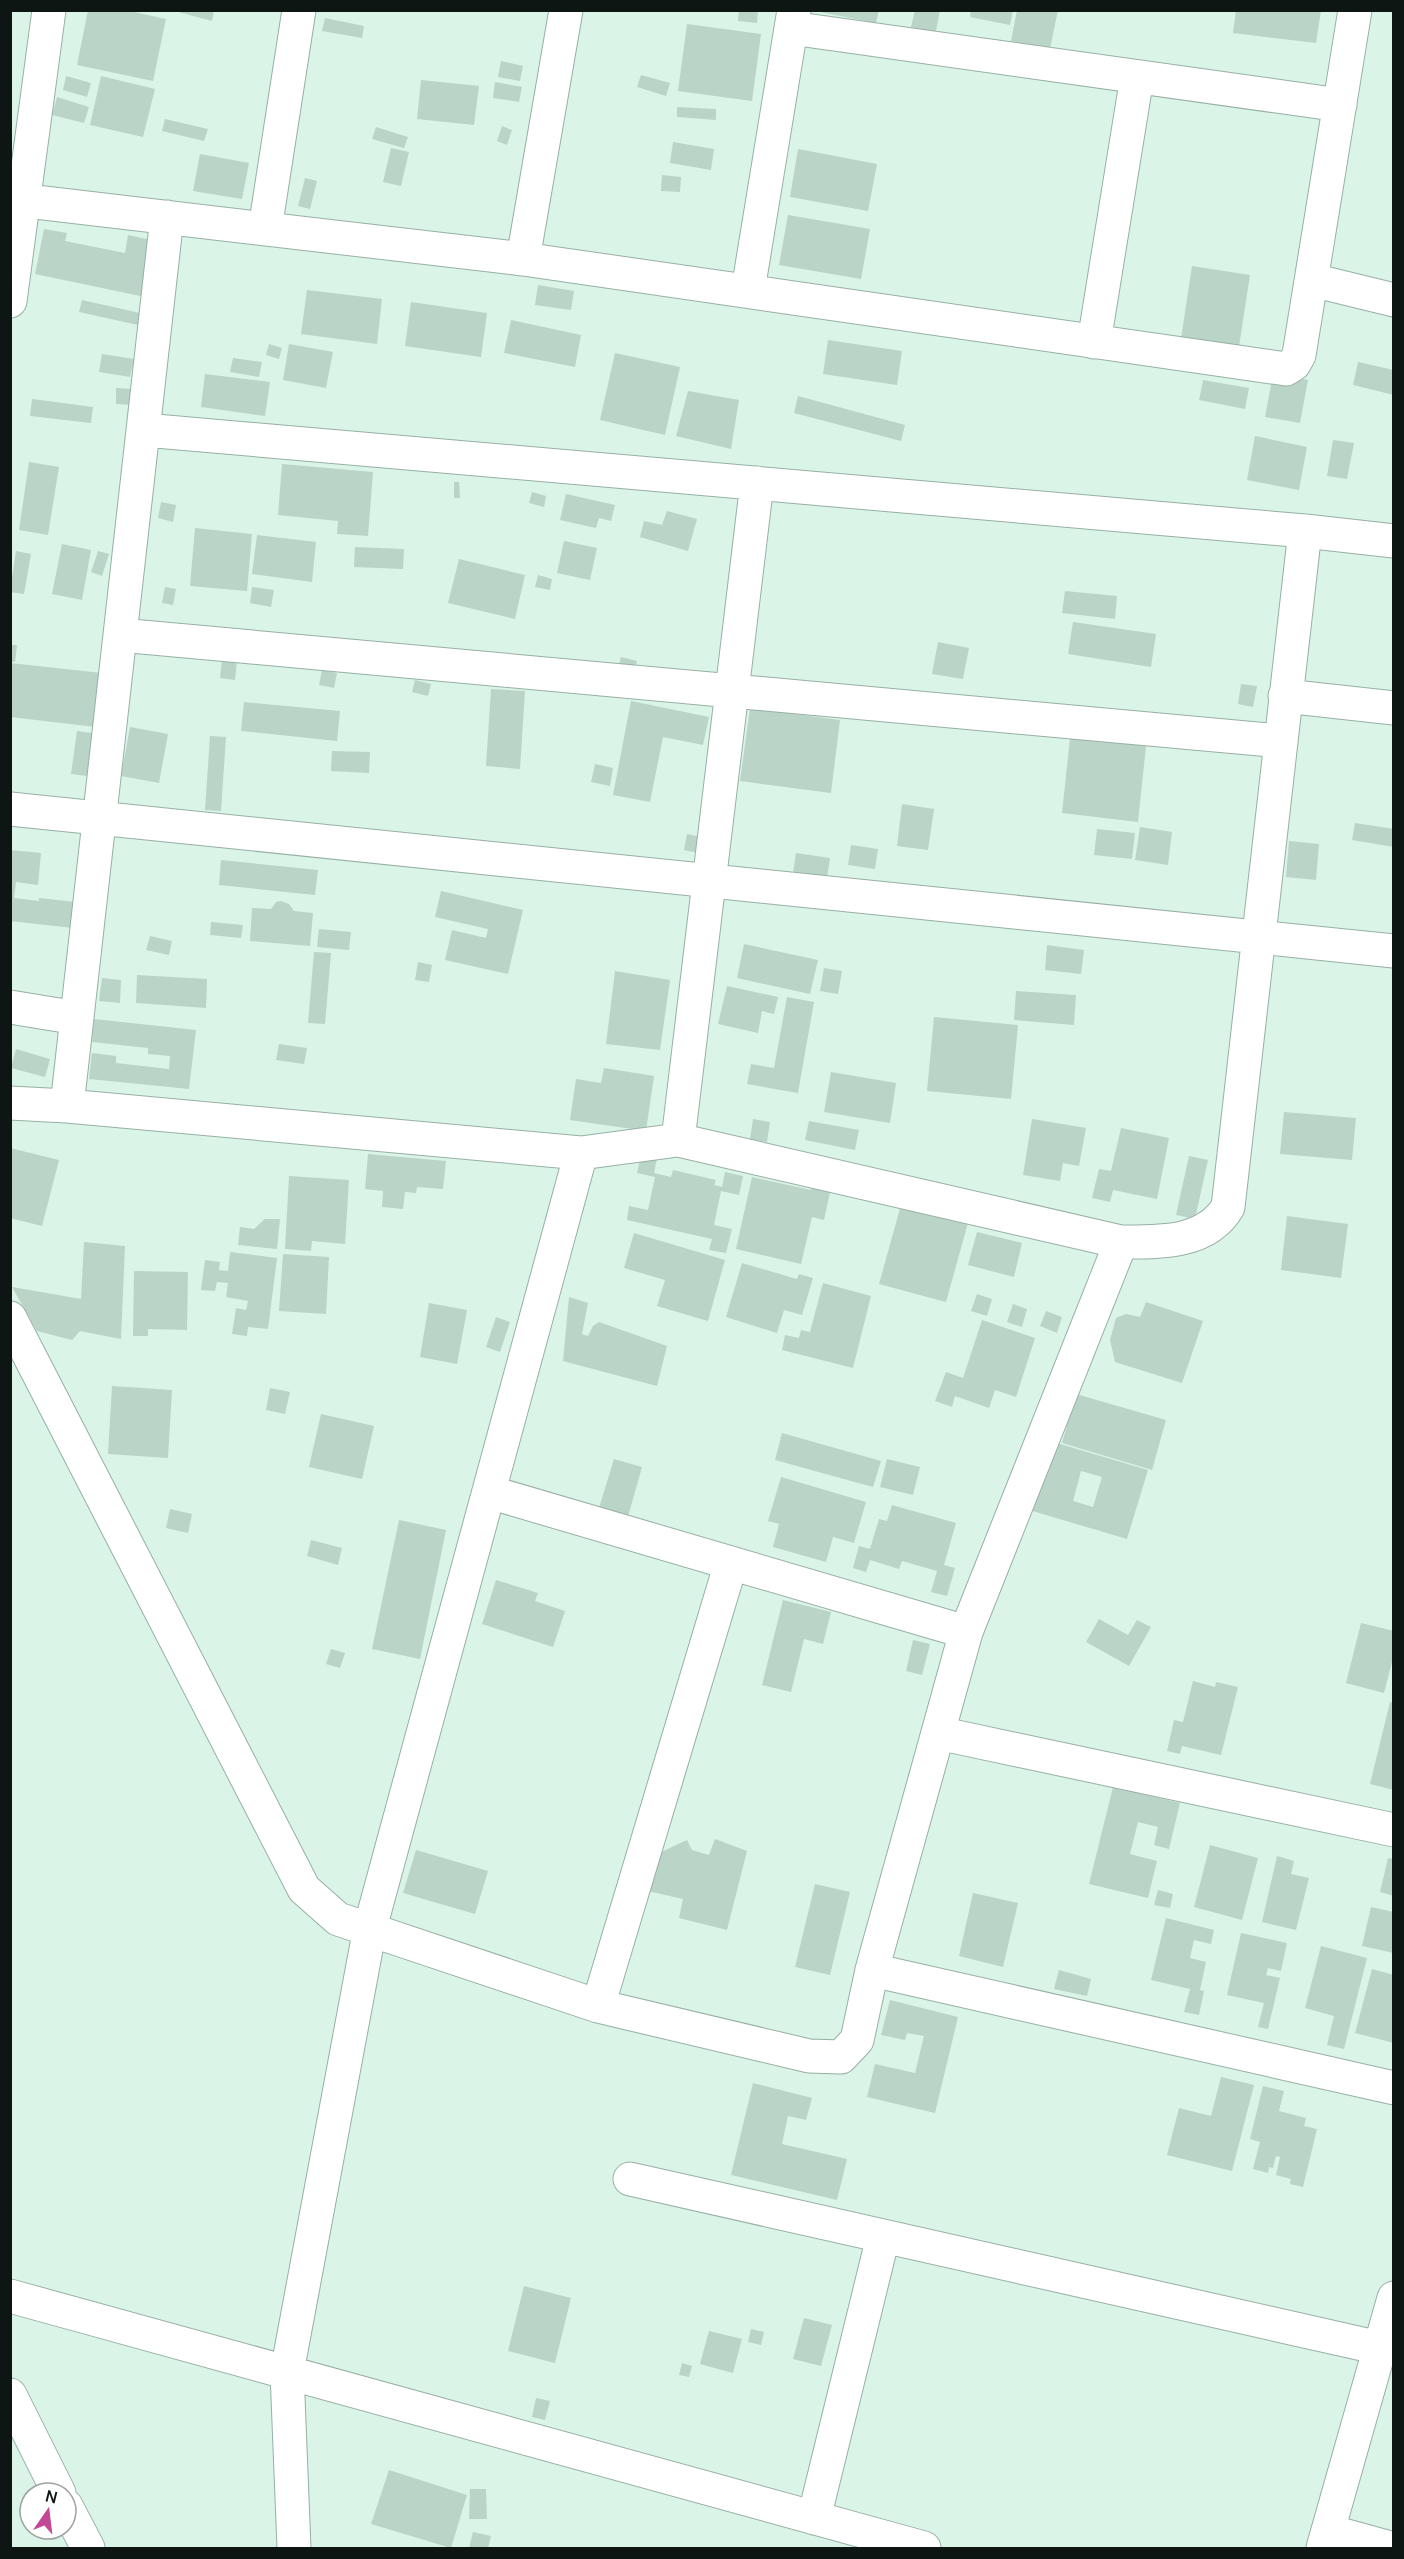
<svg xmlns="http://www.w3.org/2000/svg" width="1404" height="2559" viewBox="0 0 1404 2559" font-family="Manrope,sans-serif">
<rect width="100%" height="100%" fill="#daf4e8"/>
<path fill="#bbd4c8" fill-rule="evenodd" d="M 88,10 L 125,10 L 166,19 L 153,81 L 77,65 Z
M 171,10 L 214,10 L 212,21 Z
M 739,10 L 758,10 L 757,23 L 738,21 Z
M 810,10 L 879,10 L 876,23 Z
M 915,10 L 940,10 L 935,36 L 910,31 Z
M 971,10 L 1013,10 L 1010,25 L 970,17 Z
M 1017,10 L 1058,10 L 1050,49 L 1011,41 Z
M 1236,10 L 1321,10 L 1316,43 L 1233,33 Z
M 325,18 L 364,26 L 362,38 L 322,31 Z
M 687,24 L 761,34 L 752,101 L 678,91 Z
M 501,61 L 523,66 L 520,81 L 498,77 Z
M 641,75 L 670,83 L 666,96 L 637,87 Z
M 66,76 L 91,83 L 87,97 L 63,90 Z
M 101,76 L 155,89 L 143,137 L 90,125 Z
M 421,80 L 479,86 L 474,125 L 417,119 Z
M 495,82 L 522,87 L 519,102 L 493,98 Z
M 57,97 L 89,107 L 84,123 L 52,115 Z
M 677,107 L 716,109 L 716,120 L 677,117 Z
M 165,119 L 208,129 L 204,141 L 162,131 Z
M 502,126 L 512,130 L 507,145 L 497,141 Z
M 376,127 L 408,137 L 404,148 L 372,139 Z
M 673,142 L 714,149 L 711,170 L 670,163 Z
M 391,148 L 409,152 L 401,186 L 383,182 Z
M 798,149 L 877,164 L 868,211 L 790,197 Z
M 200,154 L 249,163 L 242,199 L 193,191 Z
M 662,175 L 681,177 L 680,192 L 661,191 Z
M 305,178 L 317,181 L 310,209 L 298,206 Z
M 788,215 L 870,229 L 861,279 L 779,265 Z
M 44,229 L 67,233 L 65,241 L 125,253 L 128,235 L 156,241 L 145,297 L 35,274 Z
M 1192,266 L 1250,275 L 1238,353 L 1180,345 Z
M 538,285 L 574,291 L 571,310 L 535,305 Z
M 307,290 L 382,299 L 377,344 L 301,334 Z
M 82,300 L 140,313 L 138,325 L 79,312 Z
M 411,302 L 487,313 L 481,357 L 405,346 Z
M 511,320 L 581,335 L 575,367 L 504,353 Z
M 828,340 L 902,351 L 897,385 L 823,374 Z
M 269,344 L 282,348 L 279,359 L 266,355 Z
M 289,344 L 333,352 L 326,388 L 283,380 Z
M 615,353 L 680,367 L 665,435 L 600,420 Z
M 102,354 L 134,359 L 130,377 L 99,372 Z
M 233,358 L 262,362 L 259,377 L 230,372 Z
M 1358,362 L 1394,370 L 1394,395 L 1353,385 Z
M 205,374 L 270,382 L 265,416 L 201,407 Z
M 1273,374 L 1308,380 L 1300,423 L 1265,417 Z
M 1203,380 L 1249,388 L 1245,409 L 1199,400 Z
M 116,388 L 133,389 L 132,405 L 116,404 Z
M 688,391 L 739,400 L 731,449 L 676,436 Z
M 798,396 L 905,425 L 901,441 L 794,413 Z
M 32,399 L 93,407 L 91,423 L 30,416 Z
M 1255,436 L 1307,447 L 1299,490 L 1247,480 Z
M 1333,440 L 1354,443 L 1347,479 L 1327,476 Z
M 29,462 L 59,467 L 48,535 L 19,530 Z
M 282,464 L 373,472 L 368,536 L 337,534 L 338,521 L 278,515 Z
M 454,482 L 459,482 L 460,498 L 454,498 Z
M 532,492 L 546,496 L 544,507 L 529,503 Z
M 566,494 L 615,505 L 611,521 L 599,518 L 596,528 L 560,520 Z
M 161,502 L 176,505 L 173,522 L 158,518 Z
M 667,511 L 697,519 L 688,551 L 640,537 L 644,521 L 662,525 Z
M 195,528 L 252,534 L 247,591 L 190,586 Z
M 257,535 L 316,542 L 312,582 L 252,574 Z
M 564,541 L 597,548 L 590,580 L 557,573 Z
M 62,544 L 91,550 L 82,600 L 52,594 Z
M 355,547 L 404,549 L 403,569 L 354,567 Z
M 16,551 L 31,554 L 24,594 L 10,592 Z
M 98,551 L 109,554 L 102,576 L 91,572 Z
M 459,559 L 525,575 L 515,619 L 448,603 Z
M 538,575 L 552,579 L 550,590 L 535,587 Z
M 165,587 L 176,589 L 173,605 L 162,603 Z
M 252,587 L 274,590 L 271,607 L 250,603 Z
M 1065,591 L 1117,596 L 1115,619 L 1062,613 Z
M 1073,622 L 1156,634 L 1151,667 L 1068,654 Z
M 938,642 L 969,648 L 963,679 L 932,674 Z
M 10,645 L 17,645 L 15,662 L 10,661 Z
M 621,657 L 637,661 L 633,676 L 617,672 Z
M 222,660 L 237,661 L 235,680 L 220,678 Z
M 10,663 L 102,673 L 96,727 L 10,717 Z
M 322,670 L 337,673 L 334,688 L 319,685 Z
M 415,680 L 431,684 L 428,696 L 412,692 Z
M 1241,684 L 1257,686 L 1253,707 L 1238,704 Z
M 491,689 L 525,691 L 520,769 L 486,766 Z
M 631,701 L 709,717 L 703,745 L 663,737 L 650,802 L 613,795 Z
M 244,702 L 340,711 L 337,741 L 241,731 Z
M 750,708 L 840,720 L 831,793 L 740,781 Z
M 130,727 L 168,734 L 159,783 L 121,776 Z
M 77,731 L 92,733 L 87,776 L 71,774 Z
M 210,736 L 226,737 L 221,811 L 205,810 Z
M 1070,738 L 1146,746 L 1138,822 L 1062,813 Z
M 332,751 L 370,752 L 369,773 L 331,771 Z
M 595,764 L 613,768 L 610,786 L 591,782 Z
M 902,804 L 934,809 L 928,850 L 897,846 Z
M 1355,823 L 1394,829 L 1394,847 L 1352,840 Z
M 1140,827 L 1172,832 L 1168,865 L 1135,860 Z
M 1097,829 L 1135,833 L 1132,859 L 1094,855 Z
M 687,834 L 706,838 L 703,854 L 684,850 Z
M 1289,841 L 1319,844 L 1316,880 L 1286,877 Z
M 851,845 L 878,849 L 875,869 L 848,865 Z
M 10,850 L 41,853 L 38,885 L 16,882 L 14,898 L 39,901 L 39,898 L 76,902 L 73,928 L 10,921 Z
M 796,853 L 830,858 L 827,878 L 793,873 Z
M 221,860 L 318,870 L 315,895 L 219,885 Z
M 441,891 L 523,910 L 508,974 L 445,960 L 452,930 L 486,938 L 488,929 L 435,917 Z
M 281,901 L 289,904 L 294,911 L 313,913 L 310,946 L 250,941 L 252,908 L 271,909 L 276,902 Z
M 211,922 L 243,925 L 241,938 L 210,935 Z
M 319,929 L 351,932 L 349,950 L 317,947 Z
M 150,936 L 172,941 L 169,955 L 146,950 Z
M 744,944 L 818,960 L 810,994 L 737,978 Z
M 1047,945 L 1084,950 L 1081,974 L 1045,970 Z
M 314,952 L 331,953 L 325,1024 L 308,1023 Z
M 418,962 L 432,965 L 429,982 L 415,980 Z
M 824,968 L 842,971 L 838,994 L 820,991 Z
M 615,971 L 670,980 L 660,1050 L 606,1044 Z
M 137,975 L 207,979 L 206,1008 L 136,1003 Z
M 102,978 L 121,980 L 120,1003 L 99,1001 Z
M 727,986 L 778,997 L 774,1014 L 762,1011 L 758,1033 L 718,1024 Z
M 1016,991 L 1076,995 L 1074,1025 L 1014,1020 Z
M 787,997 L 814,1002 L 798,1093 L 747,1084 L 751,1064 L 774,1068 Z
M 934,1017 L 1018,1025 L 1011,1099 L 927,1091 Z
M 94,1019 L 196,1030 L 189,1089 L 89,1079 L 92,1053 L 116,1056 L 116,1063 L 169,1069 L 170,1056 L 148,1054 L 148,1048 L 92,1042 Z
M 279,1044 L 307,1048 L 304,1064 L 276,1060 Z
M 16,1049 L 50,1059 L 45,1077 L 11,1068 Z
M 604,1068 L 654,1076 L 646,1131 L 570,1120 L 576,1079 L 601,1083 Z
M 831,1072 L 896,1083 L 890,1123 L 824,1112 Z
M 1284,1112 L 1356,1118 L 1352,1160 L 1280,1154 Z
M 753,1119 L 770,1122 L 767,1142 L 750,1139 Z
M 1032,1119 L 1086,1128 L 1079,1166 L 1063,1163 L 1060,1181 L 1023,1175 Z
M 809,1121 L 859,1130 L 855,1150 L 805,1140 Z
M 1121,1128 L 1169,1138 L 1157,1199 L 1113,1190 L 1110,1202 L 1092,1198 L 1099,1169 L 1111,1171 Z
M 10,1148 L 59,1160 L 42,1226 L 10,1218 Z
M 368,1154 L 446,1161 L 443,1189 L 417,1187 L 416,1193 L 405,1192 L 403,1209 L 382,1207 L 383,1191 L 365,1189 Z
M 641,1154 L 657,1158 L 654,1173 L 671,1177 L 673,1170 L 716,1180 L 714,1185 L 722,1187 L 725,1172 L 743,1176 L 739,1195 L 721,1191 L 714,1225 L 732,1229 L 726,1253 L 709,1250 L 712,1239 L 627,1220 L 629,1206 L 648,1210 L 655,1177 L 637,1173 Z
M 1189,1156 L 1208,1160 L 1195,1219 L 1176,1215 Z
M 289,1176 L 349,1180 L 345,1244 L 312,1241 L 311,1251 L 285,1249 Z
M 752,1177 L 811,1190 L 814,1179 L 832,1183 L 824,1220 L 812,1217 L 801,1264 L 736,1249 Z
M 904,1194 L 971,1212 L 946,1302 L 879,1284 Z
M 1287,1216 L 1348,1224 L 1341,1278 L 1281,1270 Z
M 265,1219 L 280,1219 L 277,1249 L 238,1245 L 240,1227 L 254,1229 Z
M 977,1232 L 1022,1243 L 1014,1277 L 968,1265 Z
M 634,1233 L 725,1260 L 708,1321 L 657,1306 L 665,1280 L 624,1268 Z
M 84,1242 L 125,1246 L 121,1339 L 80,1331 L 72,1340 L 37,1331 L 12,1287 L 81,1299 Z
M 230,1252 L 277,1258 L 268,1329 L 248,1327 L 247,1336 L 232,1334 L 236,1308 L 246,1310 L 248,1301 L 226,1297 L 228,1283 L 217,1282 L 215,1291 L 201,1290 L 205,1260 L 220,1262 L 219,1270 L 228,1271 Z
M 283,1254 L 329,1257 L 326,1314 L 279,1311 Z
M 742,1263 L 797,1279 L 799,1274 L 813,1278 L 802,1315 L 784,1310 L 777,1333 L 726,1317 Z
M 134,1271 L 188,1272 L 187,1330 L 148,1329 L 148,1336 L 133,1336 Z
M 823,1283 L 871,1296 L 853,1368 L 782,1350 L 785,1335 L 799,1338 L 801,1330 L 810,1332 Z
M 977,1294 L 992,1299 L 987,1316 L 971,1311 Z
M 569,1297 L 588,1303 L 582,1334 L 588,1336 L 593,1326 L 599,1322 L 667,1346 L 657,1386 L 563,1361 Z
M 1146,1302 L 1203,1321 L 1182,1383 L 1115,1362 L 1110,1340 L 1116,1318 L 1126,1314 L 1140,1317 Z
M 429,1303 L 467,1310 L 457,1364 L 420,1357 Z
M 1013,1304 L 1027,1309 L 1022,1327 L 1007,1322 Z
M 1046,1311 L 1062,1317 L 1057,1333 L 1040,1326 Z
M 496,1317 L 510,1322 L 500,1352 L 486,1347 Z
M 982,1320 L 1035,1338 L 1016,1397 L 995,1390 L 989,1408 L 955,1396 L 952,1407 L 935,1401 L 946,1372 L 963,1378 Z
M 112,1386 L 172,1390 L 168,1458 L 108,1454 Z
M 270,1388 L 290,1392 L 285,1414 L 266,1410 Z
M 1076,1394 L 1166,1420 L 1152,1470 L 1062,1443 Z
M 321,1414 L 374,1426 L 362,1479 L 309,1467 Z
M 782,1433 L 881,1461 L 873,1487 L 775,1460 Z
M 1050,1441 L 1148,1470 L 1127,1539 L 1029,1510 ZM 1081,1471 L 1102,1477 L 1093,1507 L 1073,1501 Z
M 614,1459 L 642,1467 L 627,1520 L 598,1511 Z
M 887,1459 L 920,1467 L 913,1495 L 880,1487 Z
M 781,1477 L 866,1502 L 854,1543 L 833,1537 L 826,1562 L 773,1547 L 779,1524 L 768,1521 Z
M 892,1505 L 956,1523 L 944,1565 L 955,1568 L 947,1596 L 931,1592 L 937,1571 L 902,1561 L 899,1569 L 870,1560 L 866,1572 L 853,1568 L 859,1546 L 870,1549 L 879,1519 L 887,1521 Z
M 170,1509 L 192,1514 L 188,1533 L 166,1528 Z
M 399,1520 L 446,1530 L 420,1659 L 372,1649 Z
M 311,1540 L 342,1548 L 338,1565 L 307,1556 Z
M 496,1580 L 538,1593 L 535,1601 L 565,1611 L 553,1647 L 482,1624 Z
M 783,1600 L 831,1612 L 823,1644 L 804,1639 L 791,1692 L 762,1685 Z
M 1099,1619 L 1128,1635 L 1137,1620 L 1151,1627 L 1129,1666 L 1086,1642 Z
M 1361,1623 L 1394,1631 L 1394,1654 L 1384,1693 L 1346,1683 Z
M 913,1640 L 930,1644 L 922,1675 L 906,1671 Z
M 331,1649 L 345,1653 L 340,1668 L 326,1664 Z
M 1193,1681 L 1215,1687 L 1216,1682 L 1238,1687 L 1221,1755 L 1182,1746 L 1180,1754 L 1167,1751 L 1174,1720 L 1183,1722 Z
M 1390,1702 L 1394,1703 L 1394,1790 L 1370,1784 Z
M 1113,1787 L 1180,1803 L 1169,1849 L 1154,1845 L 1158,1827 L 1138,1822 L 1130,1854 L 1157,1861 L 1148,1898 L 1089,1884 Z
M 715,1839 L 747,1851 L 727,1930 L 679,1918 L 683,1899 L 639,1889 L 646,1859 L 687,1840 L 692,1850 L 709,1855 Z
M 1210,1845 L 1258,1858 L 1242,1920 L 1194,1907 Z
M 416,1850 L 488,1871 L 475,1914 L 403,1893 Z
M 1277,1856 L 1294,1861 L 1291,1874 L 1309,1878 L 1296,1930 L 1262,1922 Z
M 1388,1858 L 1394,1859 L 1394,1896 L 1380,1892 Z
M 815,1884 L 850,1892 L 830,1975 L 795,1967 Z
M 1158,1890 L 1173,1894 L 1170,1908 L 1154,1905 Z
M 973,1893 L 1018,1903 L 1003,1967 L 959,1956 Z
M 1371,1907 L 1394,1912 L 1394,1953 L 1362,1946 Z
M 1166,1918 L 1214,1930 L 1211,1944 L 1194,1940 L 1190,1958 L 1206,1962 L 1200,1990 L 1204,1991 L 1199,2015 L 1184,2012 L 1190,1989 L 1151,1980 Z
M 1241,1933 L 1287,1943 L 1281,1971 L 1268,1968 L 1266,1975 L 1280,1978 L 1268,2029 L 1258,2027 L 1264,2003 L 1227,1995 Z
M 1321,1946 L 1367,1958 L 1344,2049 L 1327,2045 L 1334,2016 L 1305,2008 Z
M 1372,1969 L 1394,1975 L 1394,2043 L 1355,2033 Z
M 1059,1970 L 1091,1979 L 1087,1996 L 1054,1989 Z
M 890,2000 L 958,2017 L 935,2113 L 867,2097 L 875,2064 L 915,2073 L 924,2036 L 907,2033 L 905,2040 L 881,2035 Z
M 1221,2077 L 1254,2085 L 1232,2171 L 1167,2155 L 1179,2108 L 1211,2116 Z
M 753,2083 L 812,2098 L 806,2120 L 788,2116 L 782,2144 L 847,2159 L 837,2200 L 731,2175 Z
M 1263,2086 L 1284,2091 L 1279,2111 L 1306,2118 L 1304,2126 L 1317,2129 L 1303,2187 L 1290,2184 L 1291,2179 L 1276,2175 L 1280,2157 L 1276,2156 L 1273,2168 L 1269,2167 L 1268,2173 L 1253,2169 L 1260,2142 L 1250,2139 Z
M 524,2286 L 571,2298 L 555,2363 L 508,2351 Z
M 804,2318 L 832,2325 L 821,2366 L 793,2359 Z
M 751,2329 L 764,2332 L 761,2345 L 748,2342 Z
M 709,2331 L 742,2339 L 733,2373 L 700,2364 Z
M 682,2363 L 692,2366 L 689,2377 L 679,2375 Z
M 536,2398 L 550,2401 L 545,2420 L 532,2417 Z
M 389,2470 L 467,2495 L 451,2548 L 371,2524 Z
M 470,2489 L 486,2489 L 487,2519 L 469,2519 Z
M 473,2532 L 491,2536 L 488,2548 L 469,2548 Z"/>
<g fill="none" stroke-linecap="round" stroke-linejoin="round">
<defs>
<path id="minor" d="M 791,28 L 1340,105
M 10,199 L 523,259 L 1286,369 L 1294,364 L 1299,355 L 1355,10
M 265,229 L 299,10
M 523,259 L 566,10
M 1312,280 L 1394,300
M 748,290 L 794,10
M 10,301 L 49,10
M 1094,342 L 1137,77
M 144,430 L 1305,531 L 1394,541
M 120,635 L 1280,741
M 1285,696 L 1394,708
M 10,809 L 1394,951
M 10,1007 L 77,1018
M 10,1103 L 67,1106 L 581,1153 L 678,1140 L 1121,1242 C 1159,1242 1206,1244 1228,1207 L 1305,531
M 67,1106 L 167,217
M 678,1140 L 757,483
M 10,1318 L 304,1889 L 338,1919 L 598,2006 L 809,2056 L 841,2057 L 857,2040 L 872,1970 L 966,1632 L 1121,1242
M 489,1492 L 966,1632
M 938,1733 L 1394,1830
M 872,1970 L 1394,2088
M 598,2006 L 731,1563
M 630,2179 L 1380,2348
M 10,2296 L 924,2548
M 10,2395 L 59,2493
M 66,2506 L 88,2548
M 814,2518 L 883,2237
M 1328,2531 L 1390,2548
M 294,2548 L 287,2372 L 370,1928 L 581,1153
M 1323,2548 L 1394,2298"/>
</defs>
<use href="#minor" stroke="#97b0a4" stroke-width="35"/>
<use href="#minor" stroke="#fff" stroke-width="33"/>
</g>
<rect width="1404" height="2559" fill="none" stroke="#0d1612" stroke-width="24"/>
<g transform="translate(48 2511) rotate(14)"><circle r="28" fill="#ffffff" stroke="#9ea2a0" stroke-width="1.5"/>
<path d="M0-4.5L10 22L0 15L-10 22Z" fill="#c44796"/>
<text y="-9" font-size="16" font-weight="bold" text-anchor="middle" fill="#0d1612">N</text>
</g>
</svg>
